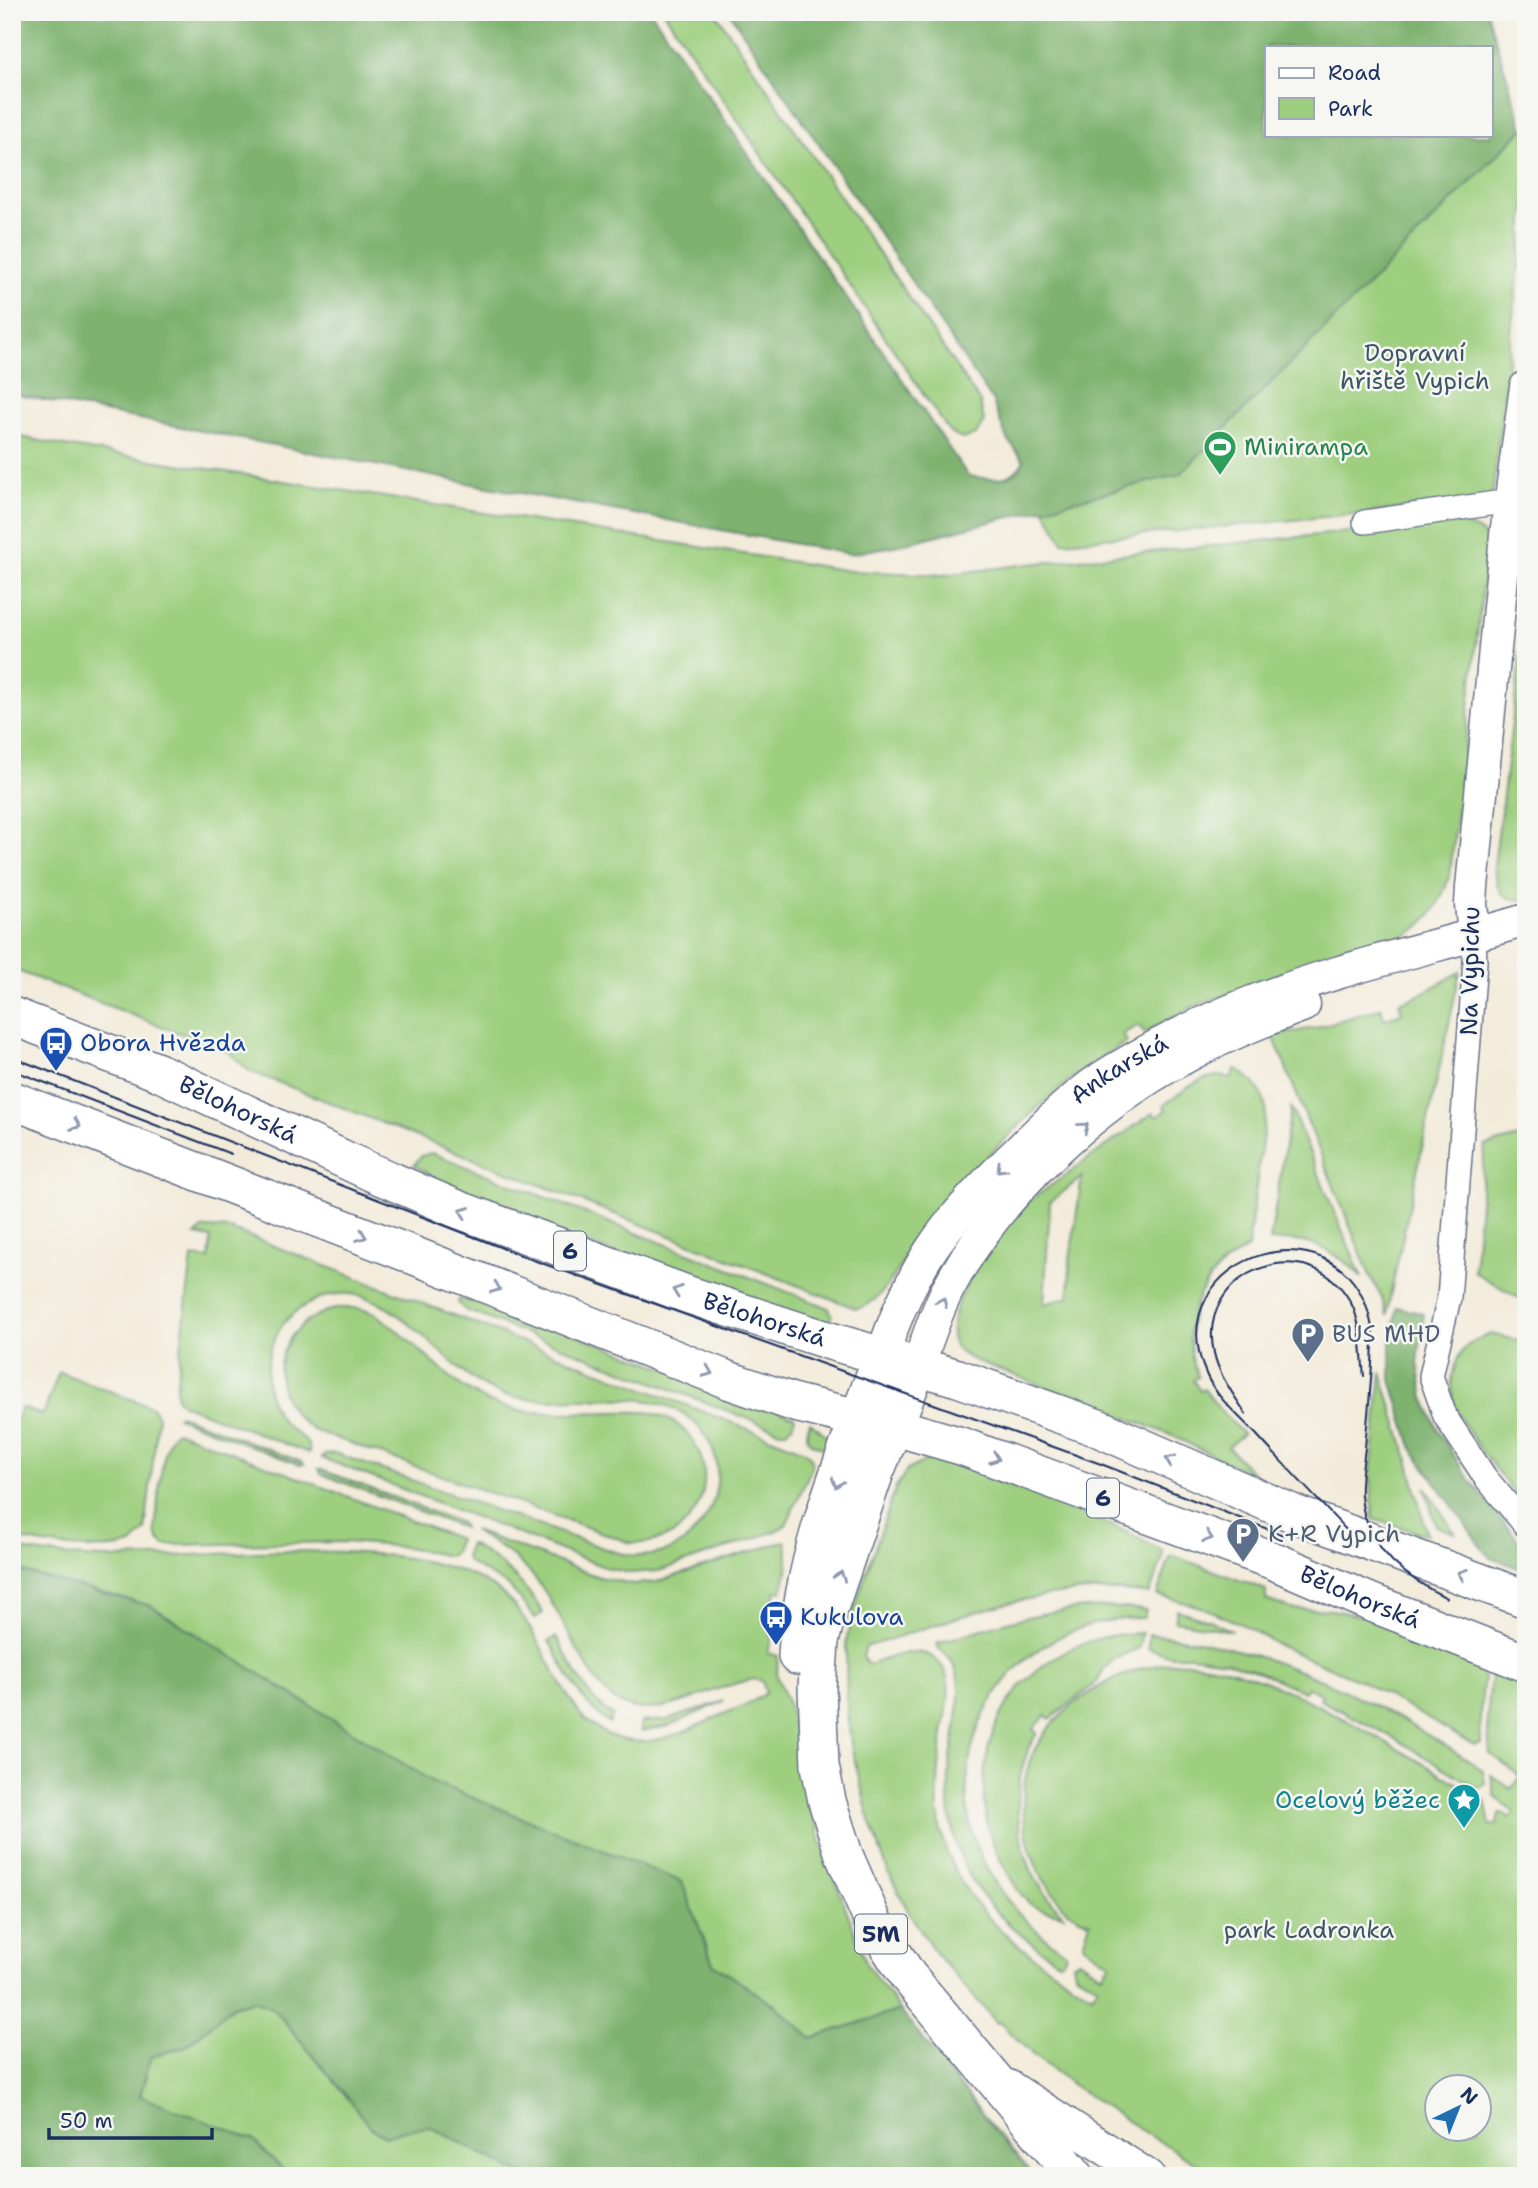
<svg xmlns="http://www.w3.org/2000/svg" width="1538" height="2188" viewBox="0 0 1538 2188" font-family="'Shantell Sans',sans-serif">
<rect width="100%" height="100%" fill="#f6f6f2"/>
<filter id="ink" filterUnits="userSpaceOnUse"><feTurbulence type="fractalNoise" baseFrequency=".0143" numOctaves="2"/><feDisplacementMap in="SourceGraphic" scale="14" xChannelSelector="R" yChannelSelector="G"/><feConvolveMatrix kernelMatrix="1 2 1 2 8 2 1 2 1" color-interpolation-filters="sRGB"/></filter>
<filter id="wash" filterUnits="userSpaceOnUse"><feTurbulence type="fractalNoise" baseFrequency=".00686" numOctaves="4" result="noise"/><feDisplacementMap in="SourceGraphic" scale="28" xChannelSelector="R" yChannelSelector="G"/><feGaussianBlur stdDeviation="1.57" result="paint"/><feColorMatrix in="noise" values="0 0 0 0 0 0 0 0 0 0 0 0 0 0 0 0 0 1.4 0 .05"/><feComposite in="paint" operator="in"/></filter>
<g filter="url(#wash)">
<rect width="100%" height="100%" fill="#f3ebd9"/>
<path fill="#9ecf7f" stroke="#5c7f6e" stroke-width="2" fill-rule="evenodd" d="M 664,12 L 715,12 L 980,402 L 984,421 L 976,435 L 962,439 L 950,433 Z
M 1523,129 L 1526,132 L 1526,204 L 1492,498 L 1366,513 L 1063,542 L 1044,508 L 1180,474 Z
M 12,435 L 70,447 L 850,571 L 944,575 L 1020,565 L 1458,521 L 1480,531 L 1488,540 L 1450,875 C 1441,901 1432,920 1407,935 L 1270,979 L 1195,1006 L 1144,1033 L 1139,1025 L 1123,1034 L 1127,1042 C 1071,1072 1024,1120 979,1165 C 960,1186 939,1206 922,1229 C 907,1251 884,1308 855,1308 L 249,1071 L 229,1052 L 12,969 Z
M 1526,613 L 1526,900 C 1500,901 1496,890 1494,866 Z
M 1460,972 L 1391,1292 L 1387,1316 L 1382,1298 L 1370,1276 L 1274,1038 L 1276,1035 L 1315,1028 L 1381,1008 L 1384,1019 L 1402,1013 L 1399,1002 L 1415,997 Z
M 1235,1069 C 1253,1079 1263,1090 1266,1110 L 1248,1248 C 1198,1273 1177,1325 1198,1377 L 1193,1380 L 1200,1391 L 1204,1389 L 1221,1411 L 1243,1434 L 1228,1447 L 1257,1477 L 1169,1434 L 974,1360 C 967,1357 960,1354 956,1348 C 934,1311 1005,1223 1032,1199 L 1153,1113 L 1156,1117 L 1166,1110 L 1164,1105 C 1184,1091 1204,1070 1231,1078 ZM 1082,1177 L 1070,1259 L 1069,1297 L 1044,1304 L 1050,1202 Z
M 1291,1108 L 1362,1278 C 1337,1250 1308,1237 1270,1241 Z
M 1526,1135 L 1526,1302 L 1474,1272 L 1485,1146 Z
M 431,1153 L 829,1308 L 832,1315 L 828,1327 L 483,1207 L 414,1165 L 421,1156 Z
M 204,1228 L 230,1229 L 805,1451 L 812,1459 L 812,1467 L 786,1525 L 776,1531 L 659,1571 L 629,1573 L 604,1567 L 322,1458 L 326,1454 L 335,1453 L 603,1548 C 622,1555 640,1559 660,1553 C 716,1538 738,1462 694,1422 C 648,1379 562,1411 505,1395 C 442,1379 391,1266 316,1300 C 300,1307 285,1318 277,1334 C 262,1361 263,1399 284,1423 C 292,1433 312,1439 309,1453 L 184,1405 L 177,1399 L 176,1389 L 192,1257 L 209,1259 L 211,1238 L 195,1235 Z
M 459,1299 L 503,1307 L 795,1417 L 793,1425 L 787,1431 L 780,1431 L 465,1310 L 458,1303 Z
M 339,1308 L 357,1308 L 374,1313 C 411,1337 448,1383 487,1401 C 526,1418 572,1412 613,1412 C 626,1412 639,1411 651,1413 C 676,1418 695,1436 702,1461 C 708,1482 702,1504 688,1521 C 673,1538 653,1544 631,1543 L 313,1430 C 258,1392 274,1321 339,1308 Z
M 1491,1334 L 1526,1342 L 1526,1508 C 1507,1483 1458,1427 1453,1398 C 1449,1383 1454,1358 1466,1347 C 1472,1341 1483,1338 1491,1334 Z
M 59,1372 L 152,1407 L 158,1416 L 145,1531 L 132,1544 C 102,1554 43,1545 12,1538 L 12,1431 L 21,1408 L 43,1415 Z
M 1381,1372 L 1408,1459 L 1427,1535 L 1373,1519 L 1371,1474 Z
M 180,1415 L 302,1462 L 304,1464 L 300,1465 L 177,1417 Z
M 810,1422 L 826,1435 L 831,1450 C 813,1444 801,1444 810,1422 Z
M 176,1431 L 459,1539 L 453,1554 L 448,1556 L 406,1547 L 346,1542 L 164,1545 L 158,1539 L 155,1530 C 158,1509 160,1442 176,1431 Z
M 927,1460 C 946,1460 967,1465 984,1473 C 994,1478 997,1483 1010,1483 L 1120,1529 L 1163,1551 L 1163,1558 L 1149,1594 C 1049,1579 960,1618 866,1647 L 863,1656 L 867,1664 L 871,1664 C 895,1656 925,1640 943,1668 C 955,1687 944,1721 942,1742 C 939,1764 936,1788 938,1811 C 945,1900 1022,1953 1092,1995 L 1098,1986 L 1075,1973 L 1073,1963 L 1079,1960 L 1102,1975 L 1110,1963 L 1083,1945 L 1090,1922 C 1067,1915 1062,1905 1048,1886 C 1022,1851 1015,1788 1035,1749 C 1061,1699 1134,1659 1190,1663 C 1235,1666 1279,1686 1319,1706 C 1376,1735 1431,1768 1485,1800 L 1490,1825 L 1497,1825 L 1499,1813 L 1503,1813 L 1510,1818 L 1514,1812 L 1495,1797 L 1491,1775 L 1511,1789 L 1520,1776 L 1490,1754 L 1487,1719 L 1492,1666 L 1526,1679 L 1526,2176 L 1217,2176 L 1144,2132 L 1073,2085 L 1033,2055 L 999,2022 L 997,2023 L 937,1955 L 908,1911 L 887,1869 L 868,1814 L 852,1750 L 847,1712 L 846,1645 L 850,1620 L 896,1487 L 907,1470 ZM 1436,2086 L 1478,2086 L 1478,2128 L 1436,2128 Z
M 319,1469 L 461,1523 L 463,1528 L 321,1474 Z
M 1425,1487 L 1455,1533 L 1436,1526 Z
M 475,1531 L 599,1577 L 633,1584 L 656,1582 L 785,1541 C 791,1560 787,1572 782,1591 L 776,1591 L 774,1602 L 779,1604 L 768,1653 L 778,1656 L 777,1676 L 789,1707 L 820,1839 L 867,1965 L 900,2010 L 811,2038 L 777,2007 L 713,1964 L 682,1882 L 431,1781 L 151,1606 L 12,1569 L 12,1548 C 44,1555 75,1557 107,1558 C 206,1559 433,1526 507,1598 C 537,1629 554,1680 581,1715 C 625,1759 667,1740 717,1717 C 732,1710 752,1704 766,1693 L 762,1681 C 755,1678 749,1680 742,1682 C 702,1690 660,1722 619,1703 C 592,1690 562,1615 543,1589 C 525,1563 502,1546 474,1532 Z
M 470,1544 C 503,1562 524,1582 543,1613 L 535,1618 L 510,1587 L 468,1562 L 465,1556 Z
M 1174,1556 L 1266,1590 L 1266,1600 L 1292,1609 L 1332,1610 L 1380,1620 L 1485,1666 L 1480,1715 L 1481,1743 L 1474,1745 L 1361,1681 L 1280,1646 L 1241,1624 L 1204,1608 L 1157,1595 L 1170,1558 Z
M 1109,1607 L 1146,1610 L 1144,1618 C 1053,1617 979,1678 968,1770 C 966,1789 966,1809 971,1828 C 985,1881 1021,1923 1066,1953 L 1064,1959 L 1059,1962 C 983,1914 940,1858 950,1765 C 953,1739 966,1689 954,1665 C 949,1656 942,1652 936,1645 L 938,1643 C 995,1625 1049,1607 1109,1607 Z
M 1177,1610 L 1211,1621 L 1232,1631 L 1175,1621 Z
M 1142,1633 L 1139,1648 L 1115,1658 L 1103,1670 L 1098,1681 L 1050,1719 L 1045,1715 L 1033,1730 L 1037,1733 C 1012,1773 1013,1828 1031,1870 C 1039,1887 1051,1901 1063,1915 C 1054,1912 1040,1911 1033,1906 C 1019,1896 1010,1877 1002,1863 C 987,1837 983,1810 984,1781 C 987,1694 1057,1633 1142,1633 Z
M 1149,1634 C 1270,1645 1384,1704 1483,1770 L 1485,1784 L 1480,1788 L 1476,1787 L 1390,1736 L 1320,1700 L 1322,1695 L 1307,1687 L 1304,1692 L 1262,1673 L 1225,1661 L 1192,1656 L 1171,1656 L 1148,1648 Z
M 556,1637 C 570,1660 588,1703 613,1715 L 609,1723 C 580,1704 566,1670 549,1641 Z
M 724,1701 L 669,1726 L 641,1731 L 641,1722 L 667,1720 Z
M 254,2000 L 275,2010 L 349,2099 L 370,2128 L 386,2136 L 403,2130 L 431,2127 L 525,2176 L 290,2176 L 251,2139 L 140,2097 L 151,2057 L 186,2046 L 233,2006 Z"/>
<path fill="#7eb26e" stroke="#4c7066" stroke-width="2" fill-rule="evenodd" d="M 12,12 L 651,12 L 968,476 C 990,479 1011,484 1024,461 L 1006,437 L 992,400 L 729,12 L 1487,12 L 1523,129 L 1180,474 L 899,545 L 850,554 L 483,486 L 12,394 ZM 1267,47 L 1491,47 L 1491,135 L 1267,135 Z
M 1397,1307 L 1424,1314 L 1418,1363 L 1424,1398 L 1440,1434 L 1467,1476 L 1526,1550 L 1526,1571 L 1490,1557 L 1485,1552 L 1413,1450 L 1391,1380 L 1391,1342 Z
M 12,1569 L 151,1606 L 431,1781 L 682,1882 L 713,1964 L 777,2007 L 811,2038 L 900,2010 L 1005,2143 L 1035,2176 L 525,2176 L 431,2127 L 403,2130 L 386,2136 L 370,2128 L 349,2099 L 275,2010 L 254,2000 L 233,2006 L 186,2046 L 151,2057 L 140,2096 L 252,2139 L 290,2176 L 12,2176 Z"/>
</g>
<g filter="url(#ink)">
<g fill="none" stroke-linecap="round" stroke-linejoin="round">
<defs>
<path id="street" d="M 1365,522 L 1523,499
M 1474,936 L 1475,962 L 1449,1298 L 1431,1376 L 1445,1416 L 1485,1477 L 1526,1526"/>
<g id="secondary">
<path d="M 1474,936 L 1471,904 L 1472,887 L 1506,535 L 1526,387"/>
<path id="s1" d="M 882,1356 C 912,1266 942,1225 1010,1159 C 1042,1128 1075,1093 1114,1070 C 1156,1045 1201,1022 1247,1004 C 1337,968 1433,948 1526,920"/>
<path d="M 918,1366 C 927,1340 936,1312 949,1287 C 999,1193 1093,1106 1187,1056 C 1224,1036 1264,1020 1304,1005"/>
<path d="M 1008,2086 L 1148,2176"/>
</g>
<g id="primary">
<path id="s2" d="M 12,1016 L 158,1072 L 373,1173 L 457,1209 L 689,1295 L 830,1341 L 958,1378 L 1098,1428 L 1292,1513 L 1526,1599"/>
<path id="s3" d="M 12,1100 L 410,1254 L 728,1380 L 795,1403 L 892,1426 L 961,1446 L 1274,1561 L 1372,1603 L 1526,1663"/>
<path d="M 918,1366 L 875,1472 L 827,1614 L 820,1641 L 817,1688 L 820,1766 L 827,1801 L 844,1855 L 874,1924 L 908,1976 L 1075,2176"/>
<path d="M 797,1656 C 802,1552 847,1452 882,1356"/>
</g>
</defs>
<use href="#street" stroke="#677189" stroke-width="26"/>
<use href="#secondary" stroke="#677189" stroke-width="35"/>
<use href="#primary" stroke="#677189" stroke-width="40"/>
<use href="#street" stroke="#fff" stroke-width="23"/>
<use href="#secondary" stroke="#fff" stroke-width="32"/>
<use href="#primary" stroke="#fff" stroke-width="37"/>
<path stroke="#1b2f5e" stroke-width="2" d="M 12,1057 L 533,1260 L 1101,1464 L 1283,1535
M 12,1070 L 231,1154
M 1246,1414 C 1234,1395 1219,1376 1214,1353 C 1195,1270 1311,1227 1351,1303 C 1362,1324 1361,1352 1364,1376
M 1350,1534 C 1319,1501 1286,1467 1255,1433 C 1238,1415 1217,1398 1207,1376 C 1151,1253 1355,1189 1373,1335 C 1373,1372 1368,1410 1365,1448 C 1363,1464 1360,1480 1361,1496 C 1365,1547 1405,1578 1447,1598"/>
</g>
<defs><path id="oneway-chevron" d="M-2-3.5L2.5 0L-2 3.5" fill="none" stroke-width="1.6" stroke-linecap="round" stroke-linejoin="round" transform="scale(1.75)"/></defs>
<g stroke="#8d97ae">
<use href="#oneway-chevron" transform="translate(76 1125) rotate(21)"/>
<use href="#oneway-chevron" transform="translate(1084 1127) rotate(-40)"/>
<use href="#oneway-chevron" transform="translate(1001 1168) rotate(135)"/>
<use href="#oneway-chevron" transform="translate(464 1212) rotate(-159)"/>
<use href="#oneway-chevron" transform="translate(362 1236) rotate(21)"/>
<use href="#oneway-chevron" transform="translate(496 1288) rotate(22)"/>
<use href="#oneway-chevron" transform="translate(677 1291) rotate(-160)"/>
<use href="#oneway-chevron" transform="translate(942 1302) rotate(-66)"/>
<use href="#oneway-chevron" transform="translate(708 1372) rotate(22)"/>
<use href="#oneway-chevron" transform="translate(995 1458) rotate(20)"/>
<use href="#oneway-chevron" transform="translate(1170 1460) rotate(-156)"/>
<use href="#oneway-chevron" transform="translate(837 1483) rotate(109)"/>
<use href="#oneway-chevron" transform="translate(1208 1537) rotate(20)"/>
<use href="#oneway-chevron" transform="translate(1462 1574) rotate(-160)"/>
<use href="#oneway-chevron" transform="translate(840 1576) rotate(-71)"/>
</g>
</g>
<defs>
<symbol id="stadium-pin" viewBox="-11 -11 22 30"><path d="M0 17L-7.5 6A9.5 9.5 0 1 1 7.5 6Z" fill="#2e9e5b" stroke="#f6f6f2"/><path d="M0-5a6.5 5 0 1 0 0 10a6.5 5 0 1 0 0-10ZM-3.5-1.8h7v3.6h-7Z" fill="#fff"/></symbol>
<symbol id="bus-pin" viewBox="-11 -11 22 30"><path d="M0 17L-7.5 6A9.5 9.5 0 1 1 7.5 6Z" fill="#1a4fb4" stroke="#f6f6f2"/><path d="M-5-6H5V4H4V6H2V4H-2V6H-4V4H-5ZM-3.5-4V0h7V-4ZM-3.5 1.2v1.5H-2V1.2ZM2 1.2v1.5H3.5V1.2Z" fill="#fff"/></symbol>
<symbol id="parking-pin" viewBox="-11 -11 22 30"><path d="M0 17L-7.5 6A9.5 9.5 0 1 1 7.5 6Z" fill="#5c6f8a" stroke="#f6f6f2"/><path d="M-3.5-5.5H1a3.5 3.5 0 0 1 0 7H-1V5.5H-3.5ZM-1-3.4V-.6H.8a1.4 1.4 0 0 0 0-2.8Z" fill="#fff"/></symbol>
<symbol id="sight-pin" viewBox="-11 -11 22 30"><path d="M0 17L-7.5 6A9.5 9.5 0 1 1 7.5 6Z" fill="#0f9aa8" stroke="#f6f6f2"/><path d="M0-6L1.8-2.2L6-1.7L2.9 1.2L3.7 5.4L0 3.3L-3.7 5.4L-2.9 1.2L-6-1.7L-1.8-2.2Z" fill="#fff"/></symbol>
</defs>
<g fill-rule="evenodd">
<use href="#stadium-pin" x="1201" y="428" width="38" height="52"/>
<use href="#bus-pin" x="37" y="1024" width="38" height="52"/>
<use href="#parking-pin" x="1289" y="1315" width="38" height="52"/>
<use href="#parking-pin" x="1224" y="1515" width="38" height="52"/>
<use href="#bus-pin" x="757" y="1598" width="38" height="52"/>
<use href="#sight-pin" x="1445" y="1781" width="38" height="52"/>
</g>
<g text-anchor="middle" stroke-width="5" stroke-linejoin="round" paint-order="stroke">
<g fill="#f6f6f2" stroke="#5d6b8a" stroke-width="2">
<rect x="554" y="1231.5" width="32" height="39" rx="5"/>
<rect x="1087" y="1478.5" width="32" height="39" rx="5"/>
<rect x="855" y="1914.5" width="52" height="39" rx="5"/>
</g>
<g font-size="23" font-weight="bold" fill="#1b2f5e">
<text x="570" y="1259">6</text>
<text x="1103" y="1506">6</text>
<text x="881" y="1942">5M</text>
</g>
<g font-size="24" fill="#3c5766" stroke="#f6f6f2">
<text x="1415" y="361">Dopravní<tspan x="1415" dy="28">hřiště Vypich</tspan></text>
<text x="1309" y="1938">park Ladronka</text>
</g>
<g font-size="24" fill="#27864d" stroke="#f6f6f2" text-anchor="start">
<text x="1244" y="455">Minirampa</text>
</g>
<g font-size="24" fill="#1b2f5e" stroke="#f6f6f2">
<text transform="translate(1470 971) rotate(-89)" y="8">Na Vypichu</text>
<text dy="8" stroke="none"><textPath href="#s1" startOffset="380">Ankarská</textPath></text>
<text dy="8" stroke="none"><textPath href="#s2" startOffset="245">Bělohorská</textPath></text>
<text dy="8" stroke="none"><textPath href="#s2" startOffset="812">Bělohorská</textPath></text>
<text dy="8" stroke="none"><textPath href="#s3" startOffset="1438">Bělohorská</textPath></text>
</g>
<g font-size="24" fill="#164399" stroke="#f6f6f2" text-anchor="start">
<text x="80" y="1051">Obora Hvězda</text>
<text x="800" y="1625">Kukulova</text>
</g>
<g font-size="24" fill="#4e5e75" stroke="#f6f6f2" text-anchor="start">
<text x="1332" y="1342">BUS MHD</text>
<text x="1268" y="1542">K+R Vypich</text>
</g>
<g font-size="24" fill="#0d838f" stroke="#f6f6f2" text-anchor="end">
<text x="1440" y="1808">Ocelový běžec</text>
</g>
</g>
<rect width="1538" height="2188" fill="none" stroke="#f6f6f2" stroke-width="42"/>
<rect x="1265" y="46" width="228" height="91" fill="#f6f6f2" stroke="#9ea6b7" stroke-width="2"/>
<rect x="1279" y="68" width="35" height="10" fill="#ffffff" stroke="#9ea6b7" stroke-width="2"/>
<text x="1328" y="80" font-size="21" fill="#1b2f5e">Road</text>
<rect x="1279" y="98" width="35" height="21" fill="#9ecf7f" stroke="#9ea6b7" stroke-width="2"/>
<text x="1328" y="116" font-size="21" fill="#1b2f5e">Park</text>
<g transform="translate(1458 2108) rotate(43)"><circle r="33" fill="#f6f6f2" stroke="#9ea6b7" stroke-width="2"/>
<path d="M0-5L12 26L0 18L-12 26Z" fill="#1f6fb2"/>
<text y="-10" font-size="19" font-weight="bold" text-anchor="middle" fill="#1b2f5e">N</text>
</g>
<path d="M49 2128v10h163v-10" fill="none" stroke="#1b2f5e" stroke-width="3.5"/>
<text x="60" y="2128" font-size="21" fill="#1b2f5e" stroke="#f6f6f2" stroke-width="5" paint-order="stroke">50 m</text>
</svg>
